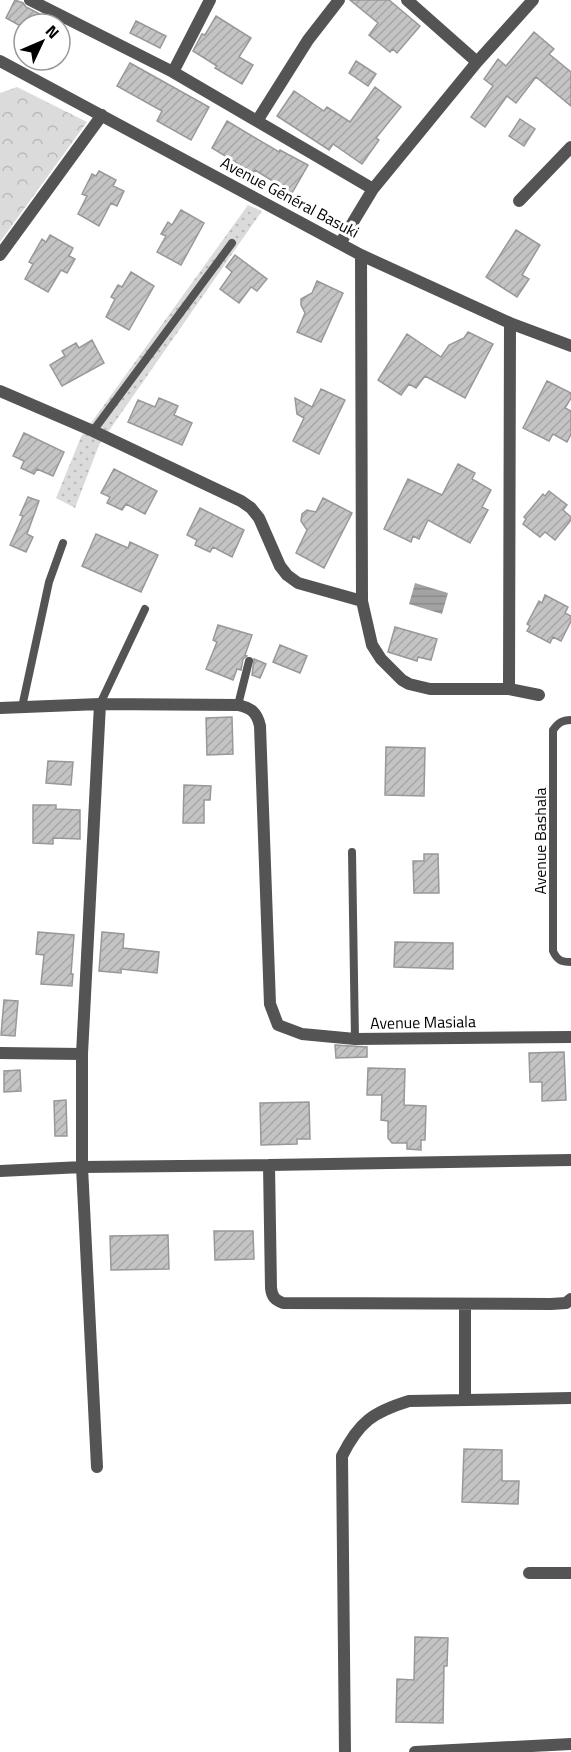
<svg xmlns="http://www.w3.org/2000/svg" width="571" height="1752" viewBox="0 0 571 1752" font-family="'Titillium Web',sans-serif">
<defs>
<pattern id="grass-dots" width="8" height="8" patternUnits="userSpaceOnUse" patternTransform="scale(1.5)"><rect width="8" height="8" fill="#dbdbdb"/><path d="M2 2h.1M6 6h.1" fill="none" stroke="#bababa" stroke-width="1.8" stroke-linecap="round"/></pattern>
<pattern id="forest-crowns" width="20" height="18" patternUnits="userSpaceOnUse" patternTransform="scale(1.5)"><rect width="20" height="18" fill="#dbdbdb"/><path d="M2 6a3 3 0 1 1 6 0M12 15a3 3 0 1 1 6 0" fill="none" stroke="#bababa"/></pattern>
<pattern id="water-rules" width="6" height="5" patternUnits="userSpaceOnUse" patternTransform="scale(1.5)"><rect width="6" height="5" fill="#a2a2a2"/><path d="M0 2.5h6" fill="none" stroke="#8a8a8a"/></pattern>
<pattern id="building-hatch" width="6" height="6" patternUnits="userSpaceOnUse" patternTransform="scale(1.5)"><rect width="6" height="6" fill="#c4c4c4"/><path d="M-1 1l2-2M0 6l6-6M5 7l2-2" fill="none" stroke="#a7a7a7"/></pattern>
</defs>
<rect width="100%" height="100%" fill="#fff"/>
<path fill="url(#grass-dots)" d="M 248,205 L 262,211 L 99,445 L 75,508 L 56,498 L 81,437 Z"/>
<path fill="url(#forest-crowns)" d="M 17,87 L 87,122 L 0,242 L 0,93 Z"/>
<path fill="url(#water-rules)" d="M 415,583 L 448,593 L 442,614 L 409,604 Z"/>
<path fill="url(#building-hatch)" stroke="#989898" stroke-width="1.5" d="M 15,0 L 23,3 L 26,7 L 59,24 L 24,24 L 24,28 L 6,18 Z
M 350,0 L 389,0 L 420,26 L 397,53 L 393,49 L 390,52 L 369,35 L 378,23 Z
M 216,16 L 251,38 L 239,57 L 253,65 L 242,84 L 215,68 L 217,66 L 193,51 L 202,34 L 205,35 Z
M 136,21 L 166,36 L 160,48 L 130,33 Z
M 534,32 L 554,49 L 549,54 L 571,72 L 571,106 L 536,77 L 516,103 L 507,96 L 485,127 L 471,117 L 493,86 L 484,79 L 498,59 L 506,66 Z
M 356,61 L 376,74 L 368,86 L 349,73 Z
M 130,63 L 209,107 L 191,140 L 157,121 L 162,111 L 117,86 Z
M 375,87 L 401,107 L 376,138 L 379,140 L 362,164 L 333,144 L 329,150 L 277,116 L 294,91 L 324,111 L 327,107 L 350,122 Z
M 520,119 L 535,129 L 524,146 L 509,136 Z
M 227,121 L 279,152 L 280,150 L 308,165 L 292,193 L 255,170 L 253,173 L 212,148 Z
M 99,171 L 116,180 L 113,186 L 124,191 L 117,206 L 111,203 L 99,226 L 78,214 L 87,196 L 82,194 L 92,174 L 96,176 Z
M 181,210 L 204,223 L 181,265 L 157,252 L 166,236 L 161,234 L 168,222 L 172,225 Z
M 516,230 L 540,245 L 522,275 L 529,279 L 517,297 L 486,277 Z
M 50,235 L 73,248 L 69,256 L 75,259 L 67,273 L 61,270 L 48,292 L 25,279 L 33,264 L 29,262 L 42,239 L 46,242 Z
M 235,255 L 267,279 L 257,291 L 251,287 L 239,303 L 220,289 L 232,272 L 226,267 Z
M 131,272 L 154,286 L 129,330 L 106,317 L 115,299 L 111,297 L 118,285 L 122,287 Z
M 317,281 L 343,293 L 321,342 L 297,332 L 305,313 L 301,305 L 301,299 L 312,293 Z
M 468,332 L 493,344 L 465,398 L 425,376 L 416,388 L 409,384 L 401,395 L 378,380 L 407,334 L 441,357 L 449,345 L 464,338 Z
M 92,340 L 104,363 L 62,386 L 50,365 L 65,356 L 62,351 L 76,343 L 79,348 Z
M 547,381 L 571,393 L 571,398 L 565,408 L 571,411 L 571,434 L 567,442 L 553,434 L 549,441 L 523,428 Z
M 321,389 L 345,400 L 319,454 L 293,441 L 304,418 L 297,414 L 295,398 L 312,407 Z
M 159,398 L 178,406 L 174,415 L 192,423 L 182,445 L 128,422 L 138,400 L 155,407 Z
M 24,433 L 64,452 L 53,476 L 37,469 L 34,474 L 21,468 L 24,461 L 13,456 Z
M 458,464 L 475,473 L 472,479 L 491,490 L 482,507 L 488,510 L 470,543 L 428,520 L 419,539 L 413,536 L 411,542 L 384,529 L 408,479 L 442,495 Z
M 114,469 L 157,491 L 145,514 L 126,504 L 122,510 L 107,503 L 110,497 L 101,493 Z
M 549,491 L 567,505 L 563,510 L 571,517 L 571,520 L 555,540 L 545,532 L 540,537 L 523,524 L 526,519 L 524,517 L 543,494 L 545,496 Z
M 28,497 L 39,501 L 27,534 L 33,537 L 26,552 L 10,545 L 23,516 L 20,515 Z
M 323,498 L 352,513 L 324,568 L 296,553 L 307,530 L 301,521 L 302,514 L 307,510 L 316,512 Z
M 200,508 L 244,530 L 232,557 L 213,547 L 210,552 L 195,545 L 197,540 L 187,535 Z
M 96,534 L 128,548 L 130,542 L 158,555 L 141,592 L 82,566 Z
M 545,595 L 568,607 L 565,613 L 571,616 L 571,621 L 561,641 L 553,637 L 550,643 L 527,631 L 530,626 L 527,624 L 539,601 L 542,603 Z
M 218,625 L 252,635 L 245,655 L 247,656 L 243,659 L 241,670 L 237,669 L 233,680 L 206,669 L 217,642 L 213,640 Z
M 395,627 L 437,639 L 431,660 L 418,657 L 417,661 L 388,652 Z
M 280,645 L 307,656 L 300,673 L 273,662 Z
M 254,659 L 266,664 L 260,678 L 252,675 Z
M 232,717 L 233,754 L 207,755 L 206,718 Z
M 386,747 L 425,748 L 424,796 L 385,795 Z
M 48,761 L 73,762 L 71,785 L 46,783 Z
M 184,785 L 211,786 L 210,800 L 204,800 L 204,823 L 183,823 Z
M 33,805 L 56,805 L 56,809 L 80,810 L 80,839 L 53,838 L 53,844 L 33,843 Z
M 424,854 L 438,854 L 439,893 L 414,893 L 413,861 L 424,861 Z
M 38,932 L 74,935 L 71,974 L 73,974 L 72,986 L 41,984 L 44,955 L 36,954 Z
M 102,932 L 124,934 L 123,948 L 159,952 L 157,973 L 121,969 L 121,973 L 99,971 Z
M 395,942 L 453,943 L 453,969 L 394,967 Z
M 4,1000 L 18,1001 L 15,1036 L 1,1035 Z
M 335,1045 L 367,1047 L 367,1057 L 336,1058 Z
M 564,1052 L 566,1100 L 542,1101 L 542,1082 L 530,1082 L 529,1053 Z
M 368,1068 L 405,1069 L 404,1105 L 426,1106 L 425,1140 L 421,1140 L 421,1150 L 407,1149 L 407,1143 L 392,1143 L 388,1138 L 388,1121 L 381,1120 L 382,1095 L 367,1095 Z
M 20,1070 L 21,1091 L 4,1092 L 4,1071 Z
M 66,1100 L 67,1136 L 55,1136 L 54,1101 Z
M 309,1102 L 310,1139 L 297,1139 L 297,1144 L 261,1145 L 260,1103 Z
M 214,1231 L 253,1231 L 254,1259 L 215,1260 Z
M 168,1235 L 169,1269 L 111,1270 L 110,1236 Z
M 464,1449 L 502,1450 L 502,1481 L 519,1481 L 518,1504 L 462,1502 Z
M 415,1637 L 448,1638 L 447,1666 L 444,1666 L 443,1723 L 396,1722 L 397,1679 L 414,1680 Z"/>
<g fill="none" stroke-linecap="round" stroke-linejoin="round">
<path stroke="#545454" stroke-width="8" d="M 93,431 L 232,243
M 100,704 L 145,609
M 238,705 L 249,661
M 22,707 L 49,582 L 63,543
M 571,720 C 562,720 558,723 553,730 L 553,951 C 557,960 561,962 571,962
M 352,852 L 355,1039"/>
<path stroke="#545454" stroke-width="12" d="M 30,0 L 173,72 L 373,189
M 407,0 L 477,62
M 0,61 L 361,255 L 510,323 L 571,346
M 173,72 L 210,0
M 257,121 L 308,40 L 339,0
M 519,201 L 571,147
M 341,242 L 373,189 L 477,62 L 533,0
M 0,255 L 102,115
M 361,255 L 362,601 L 372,645 L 381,659 L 402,680 L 409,684 L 430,689 L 509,689 L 539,695
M 0,391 L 93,431 L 241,501 L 251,508 L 259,518 L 280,566 L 287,575 L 298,583 L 362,601
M 509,689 L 510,323
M 0,708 L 100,704 L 238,705 C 251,708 257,712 260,726 L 270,1004 L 278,1025 L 302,1034 L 355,1039 L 571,1037
M 0,1053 L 82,1054
M 269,1165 L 271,1288 C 272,1297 275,1300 283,1303 L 551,1304 L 566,1303 L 571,1299
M 0,1171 L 82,1167 L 269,1165 L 571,1160
M 465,1305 L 465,1400
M 97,1467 L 82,1167 L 82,1054 L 100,704
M 529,1573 L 571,1573
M 345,1752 L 342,1456 C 359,1422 373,1412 409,1401 L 571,1398
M 415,1752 L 571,1744"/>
</g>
<g text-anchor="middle" stroke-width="6" stroke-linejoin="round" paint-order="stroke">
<g font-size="16" fill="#000" stroke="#fff">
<text transform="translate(290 197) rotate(28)" y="6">Avenue Général Basuki</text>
<text transform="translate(540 841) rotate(-90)" y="6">Avenue Bashala</text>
<text transform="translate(423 1022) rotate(-1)" y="6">Avenue Masiala</text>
</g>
</g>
<g transform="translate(42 42) rotate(46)"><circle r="28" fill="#ffffff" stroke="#999999" stroke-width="1.5"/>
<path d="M0-4.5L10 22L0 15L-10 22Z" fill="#000000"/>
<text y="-9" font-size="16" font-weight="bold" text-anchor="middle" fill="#000000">N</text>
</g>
</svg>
